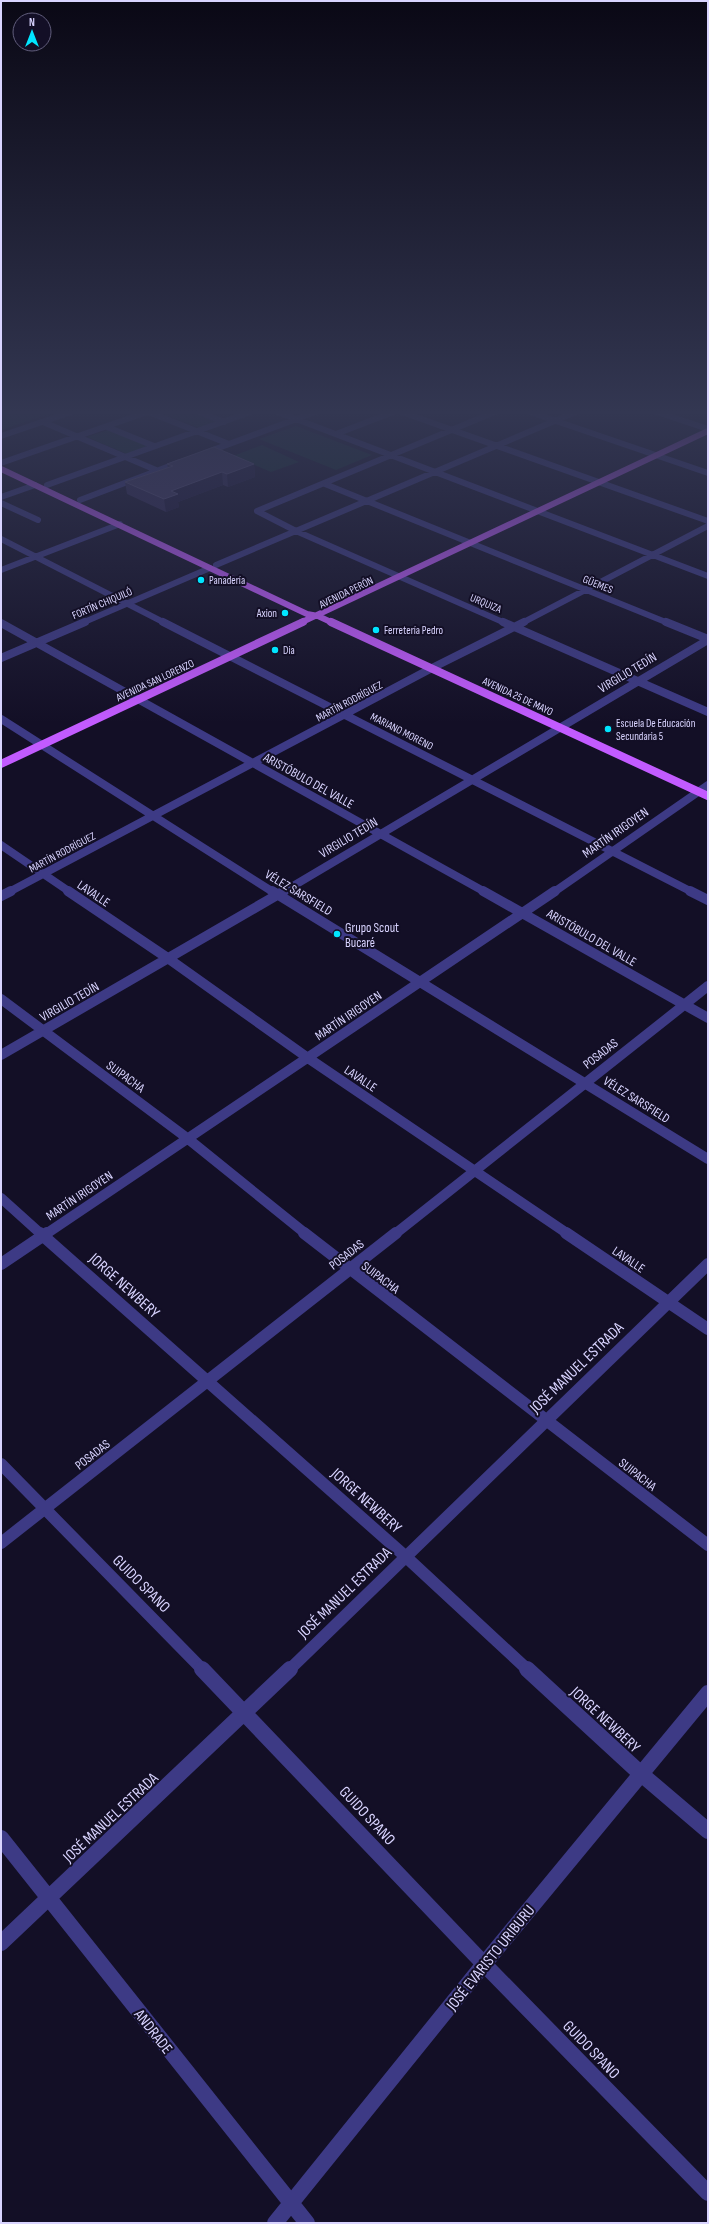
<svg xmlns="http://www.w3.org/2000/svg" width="709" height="2224" viewBox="0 0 709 2224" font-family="'Sofia Sans Condensed',sans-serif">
<rect width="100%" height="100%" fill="#130f26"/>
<path fill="#12302f" d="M 1,411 L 57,411 L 1,430 Z
M 190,411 L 216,422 L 199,428 L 160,412 Z
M 296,426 L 372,455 L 336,470 L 259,439 Z
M 108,430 L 148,446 L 127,454 L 87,437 Z
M 262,445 L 299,462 L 271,472 L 233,456 Z"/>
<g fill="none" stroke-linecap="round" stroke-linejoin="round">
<path stroke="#3d3a85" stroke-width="6" d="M 146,411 L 229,444
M 197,411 L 224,422
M 275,411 L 708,576
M 399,411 L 708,521
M 497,411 L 257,511 L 296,531 L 505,623
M 527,411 L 708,473
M 654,411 L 708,429
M 43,422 L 156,470
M 107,427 L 154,446
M 336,434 L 396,411
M 1,436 L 74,411
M 205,453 L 318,411
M 1,463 L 150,411
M 325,484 L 668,623
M 47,485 L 253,411
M 1,497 L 35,485
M 80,500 L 180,462
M 1,503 L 38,520
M 1,539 L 165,623
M 216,565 L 578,411
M 1,570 L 120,524
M 82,623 L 210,568
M 522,623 L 708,526"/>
<path stroke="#3d3a85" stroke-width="8" d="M 163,622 L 692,892
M 503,622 L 708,712
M 666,622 L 708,639
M 1,623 L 485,892
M 1,658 L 85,622
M 1,719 L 273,892
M 1,845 L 70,892
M 9,892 L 432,668 L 524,622
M 283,892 L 708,640
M 554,892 L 708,785"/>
<path stroke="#3d3a85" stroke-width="10" d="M 68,891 L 169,959 L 308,1058 L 568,1234
M 272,891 L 708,1159
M 483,891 L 708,1018
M 690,891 L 708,900
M 1,896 L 11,891
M 1,999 L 187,1138 L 306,1234
M 1,1055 L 284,891
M 1,1198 L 41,1234
M 46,1234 L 555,891
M 395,1234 L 708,986"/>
<path stroke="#3d3a85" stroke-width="12" d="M 40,1233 L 405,1556 L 528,1670
M 304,1233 L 708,1545
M 566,1233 L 708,1329
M 1,1264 L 47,1233
M 1,1464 L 203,1670
M 1,1543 L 396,1233
M 289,1670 L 708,1264"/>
<path stroke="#3d3a85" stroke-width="16" d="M 202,1669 L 484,1964 L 708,2193
M 527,1669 L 640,1773 L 708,1831
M 1,1838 L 307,2223
M 1,1943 L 290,1669
M 275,2223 L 484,1964 L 708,1693"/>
<path stroke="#c25bff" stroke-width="6" d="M 1,469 L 307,614 L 318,616 L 333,623
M 300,623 L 708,431"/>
<path stroke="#c25bff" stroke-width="8" d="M 331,622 L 708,796
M 1,764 L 303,622"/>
</g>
<path fill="#312854" d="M 167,464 L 254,464 L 255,477 L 228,487 L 223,485 L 178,502 L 179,507 L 166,512 L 127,494 L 125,482 L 168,468 Z"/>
<path fill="#1d163a" d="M 254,464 L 255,477 L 228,487 L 227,474 Z
M 222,472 L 223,485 L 178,502 L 179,507 L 166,512 L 164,499 L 171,491 Z"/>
<path fill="#433a66" stroke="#5a527e" d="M 214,447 L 254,464 L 227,474 L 222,472 L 171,491 L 178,494 L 164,499 L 125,482 L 173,466 L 167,464 Z"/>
<linearGradient id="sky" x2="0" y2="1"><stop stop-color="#0a0815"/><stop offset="0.57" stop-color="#333752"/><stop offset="1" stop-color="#333752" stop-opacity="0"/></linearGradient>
<rect width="709" height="723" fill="url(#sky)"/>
<g fill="#00e5ff" stroke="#130f26" stroke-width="1.5">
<circle cx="201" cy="580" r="4"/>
<circle cx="285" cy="613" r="4"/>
<circle cx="376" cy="630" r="4"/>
<circle cx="275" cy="650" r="4"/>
<circle cx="608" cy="729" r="4"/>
<circle cx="337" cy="934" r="4"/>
</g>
<g text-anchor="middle" stroke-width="4" stroke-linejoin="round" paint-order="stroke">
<g font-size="11" fill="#d9d4ff" stroke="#130f26" text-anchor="start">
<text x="209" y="584">Panadería</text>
<text x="277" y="617" text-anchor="end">Axion</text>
<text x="384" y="634">Ferretería Pedro</text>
<text x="283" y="654">Dia</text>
<text x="616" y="727">Escuela De Educación<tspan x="616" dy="13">Secundaria 5</tspan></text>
</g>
<g font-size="11" fill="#d9d4ff" stroke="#130f26">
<text transform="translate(598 584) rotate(22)" y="4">GÜEMES</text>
<text transform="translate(346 592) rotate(-26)" y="4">AVENIDA PERÓN</text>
<text transform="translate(102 603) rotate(-23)" y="4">FORTÍN CHIQUILÓ</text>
<text transform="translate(486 603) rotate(23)" y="4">URQUIZA</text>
<text transform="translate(155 680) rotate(-25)" y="4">AVENIDA SAN LORENZO</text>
<text transform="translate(518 696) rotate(25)" y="4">AVENIDA 25 DE MAYO</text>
<text transform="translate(349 701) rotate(-28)" y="4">MARTÍN RODRÍGUEZ</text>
<text transform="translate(402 731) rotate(27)" y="4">MARIANO MORENO</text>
<text transform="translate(62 852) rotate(-28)" y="4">MARTÍN RODRÍGUEZ</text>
</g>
<g font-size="13" fill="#d9d4ff" stroke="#130f26">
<text transform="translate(627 672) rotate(-31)" y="5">VIRGILIO TEDÍN</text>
<text transform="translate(309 780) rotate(29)" y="5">ARISTÓBULO DEL VALLE</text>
<text transform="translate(615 832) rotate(-35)" y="5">MARTÍN IRIGOYEN</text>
<text transform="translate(348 837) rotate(-31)" y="5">VIRGILIO TEDÍN</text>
<text transform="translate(299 892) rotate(31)" y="5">VÉLEZ SARSFIELD</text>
<text transform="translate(94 893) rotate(34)" y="5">LAVALLE</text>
<text transform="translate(592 937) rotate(30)" y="5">ARISTÓBULO DEL VALLE</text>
<text transform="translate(69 1001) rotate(-30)" y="5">VIRGILIO TEDÍN</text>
<text transform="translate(348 1015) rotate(-34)" y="5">MARTÍN IRIGOYEN</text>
<text transform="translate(600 1053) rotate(-38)" y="5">POSADAS</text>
<text transform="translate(126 1076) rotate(36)" y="5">SUIPACHA</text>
<text transform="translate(361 1078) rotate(34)" y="5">LAVALLE</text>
<text transform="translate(637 1099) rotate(32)" y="5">VÉLEZ SARSFIELD</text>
<text transform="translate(79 1195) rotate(-34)" y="5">MARTÍN IRIGOYEN</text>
<text transform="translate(346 1254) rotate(-38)" y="5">POSADAS</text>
<text transform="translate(629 1259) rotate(34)" y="5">LAVALLE</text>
<text transform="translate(381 1277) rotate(37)" y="5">SUIPACHA</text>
<text transform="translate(92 1454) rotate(-38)" y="5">POSADAS</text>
<text transform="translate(638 1474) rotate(38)" y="5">SUIPACHA</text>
</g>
<g font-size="13" fill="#d9d4ff" stroke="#130f26" text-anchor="start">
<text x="345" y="932">Grupo Scout<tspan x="345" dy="15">Bucaré</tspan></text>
</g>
<g font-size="16" fill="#d9d4ff" stroke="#130f26">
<text transform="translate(125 1285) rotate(42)" y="6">JORGE NEWBERY</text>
<text transform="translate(576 1367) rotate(-44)" y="6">JOSÉ MANUEL ESTRADA</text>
<text transform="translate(367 1500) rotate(42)" y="6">JORGE NEWBERY</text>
<text transform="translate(142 1583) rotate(45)" y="6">GUIDO SPANO</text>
<text transform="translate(344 1592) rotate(-44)" y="6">JOSÉ MANUEL ESTRADA</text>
<text transform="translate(606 1719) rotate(43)" y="6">JORGE NEWBERY</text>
<text transform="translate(368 1815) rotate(47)" y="6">GUIDO SPANO</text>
<text transform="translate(110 1817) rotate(-43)" y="6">JOSÉ MANUEL ESTRADA</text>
<text transform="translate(490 1957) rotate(-51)" y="6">JOSÉ EVARISTO URIBURU</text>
<text transform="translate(154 2031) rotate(52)" y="6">ANDRADE</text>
<text transform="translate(592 2049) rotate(46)" y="6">GUIDO SPANO</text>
</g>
</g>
<rect width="709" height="2224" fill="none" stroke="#d9d4ff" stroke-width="4"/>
<g transform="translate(32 32)"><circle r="19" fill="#130f26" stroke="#625e7d"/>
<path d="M0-3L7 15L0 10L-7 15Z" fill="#00e5ff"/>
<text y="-6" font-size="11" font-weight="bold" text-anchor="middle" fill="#d9d4ff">N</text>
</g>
</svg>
